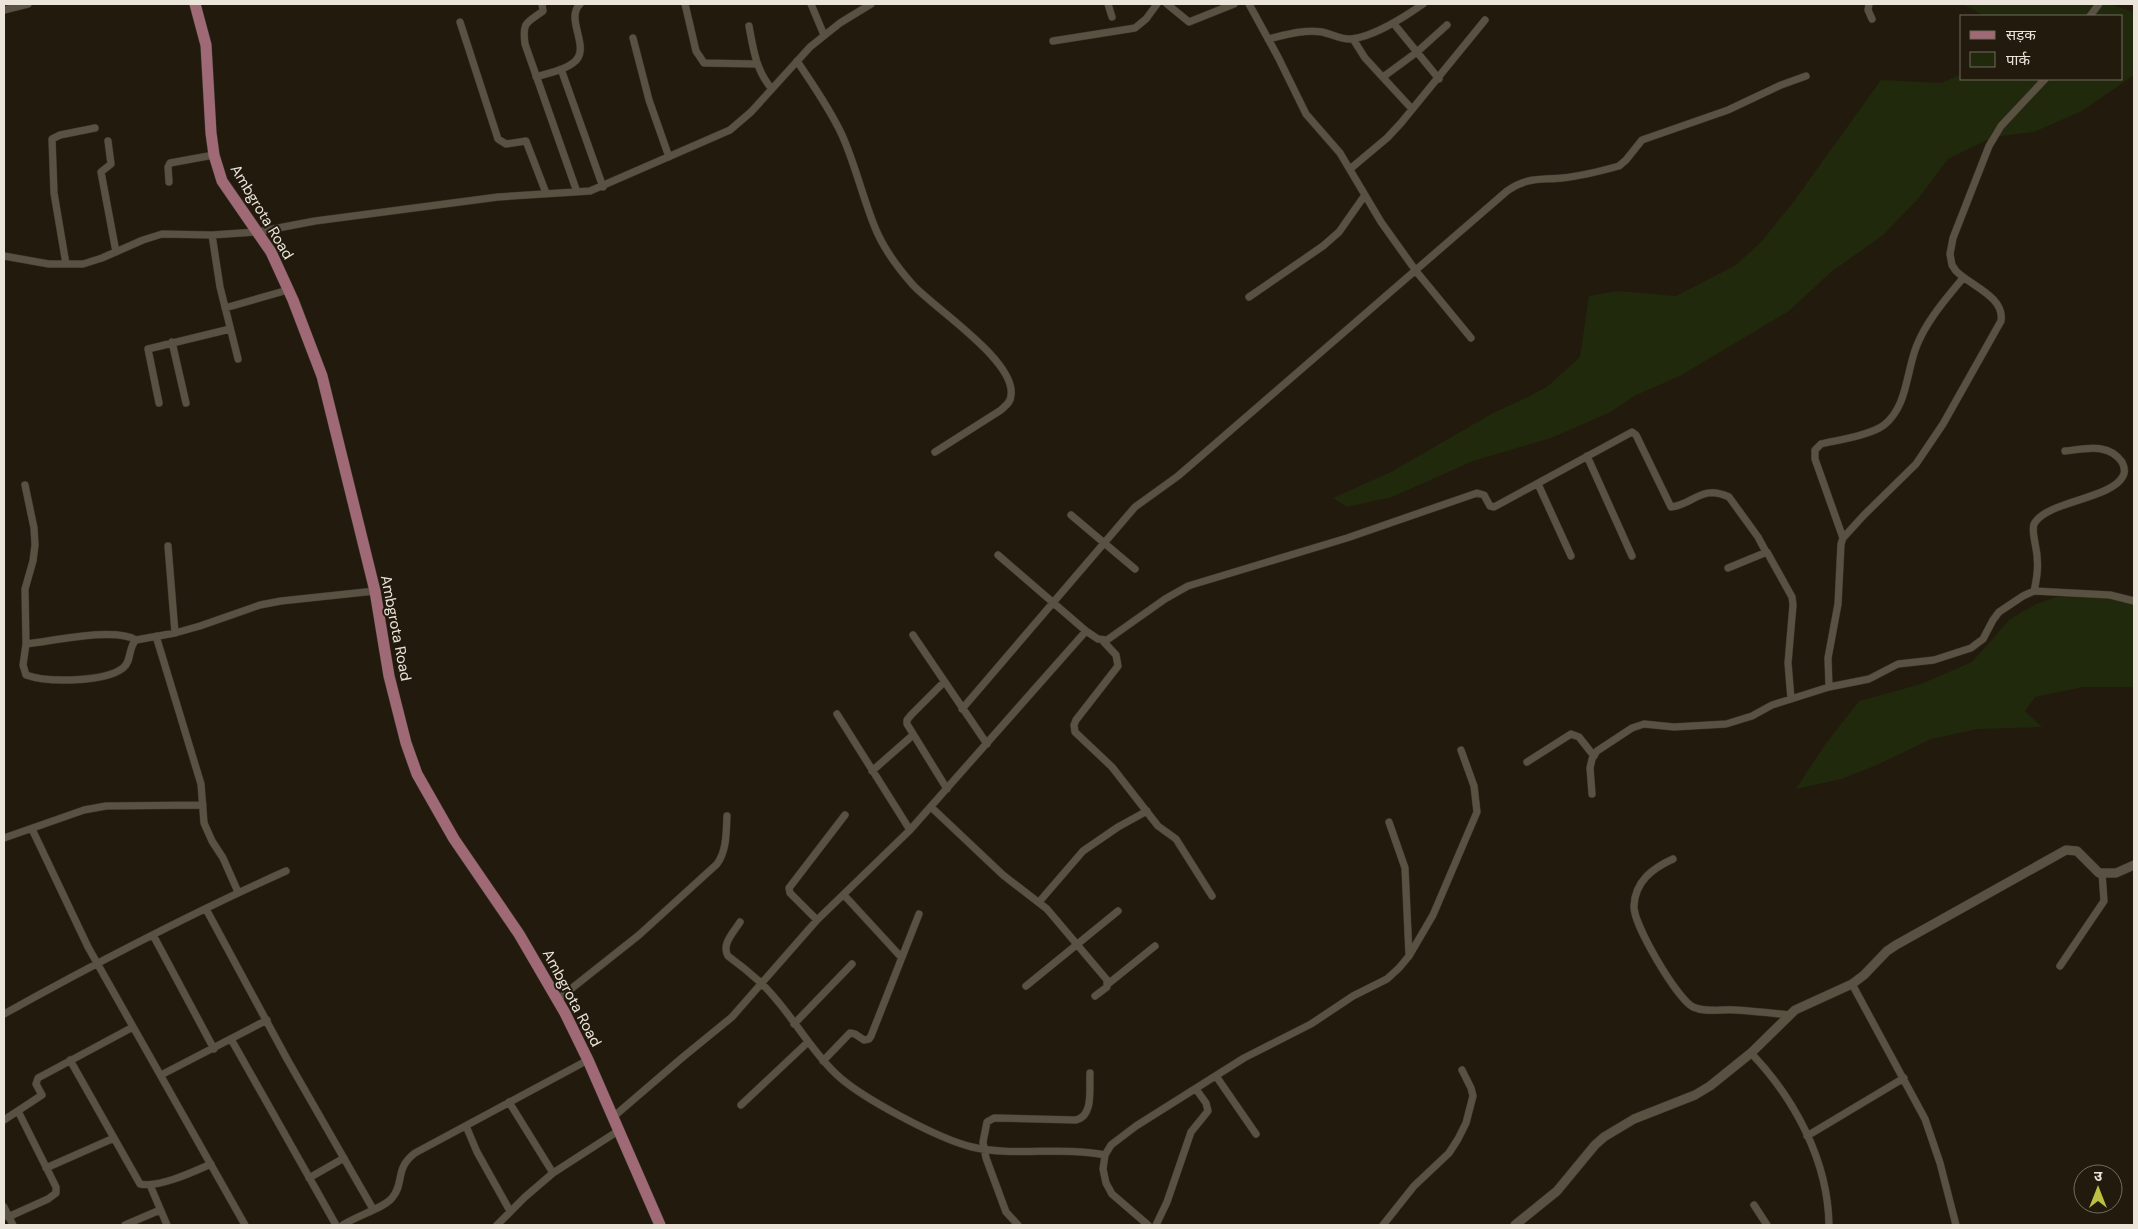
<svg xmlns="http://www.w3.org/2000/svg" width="2138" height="1229" viewBox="0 0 2138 1229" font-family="'DM Sans','Noto Sans Devanagari',sans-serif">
<rect width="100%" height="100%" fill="#221a0c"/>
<path fill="#20290c" d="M 1963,4 L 2109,4 L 2131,11 L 2134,14 L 2134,75 L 2082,111 L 2034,132 L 1993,137 L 1948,159 L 1918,199 L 1882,236 L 1831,272 L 1789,311 L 1680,376 L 1634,396 L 1611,412 L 1551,438 L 1473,461 L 1392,497 L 1347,507 L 1333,498 L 1391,472 L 1493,413 L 1526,398 L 1548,386 L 1580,357 L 1589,296 L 1618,291 L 1676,296 L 1736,265 L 1762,241 L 1794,201 L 1881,80 L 1941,83 L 1962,74 L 1962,79 L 2122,79 L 2122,16 L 1984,16 Z
M 2083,592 L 2108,592 L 2134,597 L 2134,687 L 2083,687 L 2035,697 L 2025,711 L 2042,727 L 1978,729 L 1931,739 L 1877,765 L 1841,779 L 1796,789 L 1824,746 L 1859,701 L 1921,684 L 1972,662 L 2010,619 L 2036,604 L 2057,597 Z"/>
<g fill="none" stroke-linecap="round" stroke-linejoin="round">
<defs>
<path id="minor" d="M 542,4 L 543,11 C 527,23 522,21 525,44 L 577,192
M 685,4 L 696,51 L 704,63 L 757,64
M 811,4 L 824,35
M 1108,4 L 1112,17
M 1167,4 L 1189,22 L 1234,4
M 1249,4 L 1278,57 L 1306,114 L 1340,153 L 1381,222 L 1416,271 L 1471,338
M 1869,4 L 1868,10 L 1872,19
M 4,10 L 28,4
M 2090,16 L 2099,4
M 460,22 L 498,139 L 506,144 L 526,141 L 546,193
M 1394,24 L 1439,79
M 749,26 C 753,48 756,71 772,89
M 633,38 L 649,100 L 669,157
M 1268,39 C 1285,35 1305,29 1322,32 C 1332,34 1341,40 1351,39 C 1373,37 1406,16 1423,4
M 1353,39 L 1365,58 L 1412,109
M 1053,41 L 1135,28 L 1146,19 L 1157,4
M 797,61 C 813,85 830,109 842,135 C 855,164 862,195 874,225 C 882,246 897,267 913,285 C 934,308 1016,361 1011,395 C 1011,402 1006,405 1001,410 L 935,452
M 561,69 L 603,187
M 536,77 C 548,73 563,71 573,63 C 593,49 564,20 580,4
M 1383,77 L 1417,52 L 1447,25
M 108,141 L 111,164 L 101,172 L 116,252
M 1350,169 L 1387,138 L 1401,123 L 1485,20
M 169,182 L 168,167 L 170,163 L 214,155
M 212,235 L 220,287 L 238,359
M 4,256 L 49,264 L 83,264 L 102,258 L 143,240 L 162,234 L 212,235 L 257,232 L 315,221 L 498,197 L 590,191 L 730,130 L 751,112 L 810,47 L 840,23 L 871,4
M 66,264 L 54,193 L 52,139 L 60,135 L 95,128
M 1249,297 L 1323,246 L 1339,232 L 1365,195
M 225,308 L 288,290
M 172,342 L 186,403
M 159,403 L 148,349 L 230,329
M 1587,456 L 1632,556
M 1538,484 L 1571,556
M 25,485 L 34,528 L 35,545 L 33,561 L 25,589 L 26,644 L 23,665 L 26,675 C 48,683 105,682 123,668 C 132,661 128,647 136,640 L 175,633 L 200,626 L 260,605 L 281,601 L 375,591
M 1071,515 L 1135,569
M 1843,538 L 1815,459 L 1815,450 L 1821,444 C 1838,440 1871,435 1884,425 C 1908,406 1906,371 1917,345 C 1927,320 1946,299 1963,278
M 168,546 L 175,633
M 998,555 L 1086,631 L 1098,639 L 1107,640 L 1165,599 L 1188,586 L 1347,538 L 1477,493 L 1484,495 L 1490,506 L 1494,507 L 1632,432 L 1636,435 L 1671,507 C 1693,505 1701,484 1729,497 L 1758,537 L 1766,552
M 1728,568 L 1767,552 L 1792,597 L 1793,605 L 1788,663 L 1791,699
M 2034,591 C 2038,574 2039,561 2035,543 C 2034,537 2032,530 2034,524 C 2046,501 2112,499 2123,476 C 2126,471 2124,466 2122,462 C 2108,442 2085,449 2065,451
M 913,635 L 987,744
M 156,636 L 201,784 L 204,823 L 212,841 L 223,858 L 238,892
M 1103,641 L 1116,655 L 1118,666 L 1076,720 L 1074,725 L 1075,732 L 1112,767 L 1158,826 L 1176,839 L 1212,896
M 26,644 C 54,641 114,627 136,640
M 944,682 L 911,715 L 907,720 L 907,724 L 947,789
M 1829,687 L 1869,679 L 1898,664 L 1934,660 L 1971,648 L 1983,639 L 1993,620 L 1999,612 L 2023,596 L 2034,591 L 2110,595 L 2134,601
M 962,709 L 1135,507 L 1178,476 L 1507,191 C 1526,177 1540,180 1562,178 C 1581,176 1601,171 1619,166 L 1626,160 L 1642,140 L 1728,110 L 1781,85 L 1806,76
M 837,714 L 910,830
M 1527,762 L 1571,734 L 1579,737 L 1594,756
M 872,771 L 913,735
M 1592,794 L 1590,768 L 1592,759 L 1597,751 L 1632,728 L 1644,724 L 1674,727 L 1726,724 L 1752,716 L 1772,705 L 1829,687 L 1828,658 L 1838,604 L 1841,544 L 1843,538 L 1864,515 L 1916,464 L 1943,424 L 2001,321 C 2005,297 1971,286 1956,271 L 1952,265 L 1950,254 L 1953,238 L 1989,146 L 2001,126 L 2045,79
M 931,807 L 1003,875 L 1047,909 L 1107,980 L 1107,987 L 1095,996
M 1389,822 L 1405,868 L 1409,955
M 32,829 L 88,947 L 245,1225
M 4,838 L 84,810 L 106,806 L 203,805
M 1673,859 C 1653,868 1635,881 1634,906 C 1633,924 1677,999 1693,1007 C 1706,1013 1722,1009 1735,1010 C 1753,1011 1771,1013 1789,1015
M 844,895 L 901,957
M 1039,902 L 1083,851 L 1118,827 L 1147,811
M 206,909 L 287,1059 L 373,1209
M 817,920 L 790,893 L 789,888 L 845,815
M 740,922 C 734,932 721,944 728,956 C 739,964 750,973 760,982 C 789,1009 807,1046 835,1073 C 859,1097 939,1139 972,1147 C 1013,1157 1062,1146 1105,1155
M 153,935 L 214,1049
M 2060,966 L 2104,901 L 2102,873
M 1108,984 L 1155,946
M 1852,984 L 1925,1119 L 1940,1163 L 1956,1225
M 1026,986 L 1118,911
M 557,1000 L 639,935 L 717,864 C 727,850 726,833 727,816
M 4,1014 C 96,963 190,914 286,871
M 794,1024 L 852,964
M 231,1039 L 336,1225
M 1751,1053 C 1795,1099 1828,1161 1829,1225
M 70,1060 L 140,1184 C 159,1188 193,1172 211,1164
M 823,1061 L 850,1033 L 855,1034 L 864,1040 L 869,1039 L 871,1036 L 919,914
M 161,1075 L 267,1020
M 1216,1076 L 1256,1134
M 509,1102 L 553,1173
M 741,1105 L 808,1042
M 612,1118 L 683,1057 L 732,1017 L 817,920 L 910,830 L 1086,631
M 4,1120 L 42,1095 L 36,1084 L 38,1078 L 133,1027
M 466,1126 L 477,1152 L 510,1211
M 1807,1136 L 1904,1078
M 46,1168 L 114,1138
M 309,1178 L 344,1158
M 150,1185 L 167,1225
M 1754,1205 L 1767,1225
M 4,1207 L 13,1225
M 8,1217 L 48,1199 L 56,1193 L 56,1187 L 18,1111
M 125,1225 L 160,1210
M 343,1225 C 356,1216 384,1208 392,1198 C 405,1183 394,1169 415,1153 L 588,1060
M 497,1225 L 525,1197 L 553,1173 L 618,1131
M 1018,1225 L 1006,1212 L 986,1158 L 983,1142 L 987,1122 L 994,1118 L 1076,1120 C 1094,1116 1089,1088 1090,1073
M 1148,1225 L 1112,1194 L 1106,1183 L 1103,1169 L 1105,1155 L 1111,1145 L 1136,1126 L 1244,1058 L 1311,1024 L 1353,996 L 1387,979 L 1399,968 L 1409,956 L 1433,915 L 1477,812 L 1474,786 L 1461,750
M 1156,1225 L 1167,1202 L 1191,1132 L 1208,1111 L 1206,1103 L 1196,1089
M 1383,1225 L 1414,1186 L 1449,1153 L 1458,1139 L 1466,1123 L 1473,1096 L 1471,1088 L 1462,1070"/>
<path id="tertiary" d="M 1515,1225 L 1557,1191 L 1595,1145 L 1604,1137 L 1634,1119 L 1695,1095 L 1710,1086 L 1751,1053 L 1795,1010 L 1852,984 L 1864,975 L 1887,951 L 1896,945 L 2066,850 L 2077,851 L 2099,873 L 2116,873 L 2134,865"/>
<path id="primary" d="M 195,4 L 206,45 L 211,133 L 214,155 L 222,181 L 271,252 L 293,300 L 322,376 L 375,591 L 389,676 L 406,743 L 417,774 L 454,839 L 519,934 L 565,1013 L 588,1060 L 660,1225"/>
</defs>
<use href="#minor" stroke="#38322c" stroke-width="8"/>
<use href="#tertiary" stroke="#38322c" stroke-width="10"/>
<use href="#primary" stroke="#38322c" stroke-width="12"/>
<use href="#minor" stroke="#595141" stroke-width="7"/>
<use href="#tertiary" stroke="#595141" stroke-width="9"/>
<use href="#primary" stroke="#9f6a75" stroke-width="11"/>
</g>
<g text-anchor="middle" stroke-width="4" stroke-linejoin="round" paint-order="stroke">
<g font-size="15" fill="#eae4db" stroke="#221a0c">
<text transform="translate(262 212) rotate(59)" y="5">Ambgrota Road</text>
<text transform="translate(396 628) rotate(79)" y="5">Ambgrota Road</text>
<text transform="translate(572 998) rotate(62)" y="5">Ambgrota Road</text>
</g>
</g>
<rect width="2138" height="1229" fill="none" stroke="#eae4db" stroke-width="10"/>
<rect x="1960" y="15" width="162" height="65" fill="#221a0c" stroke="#726b5f"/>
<rect x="1970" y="31" width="25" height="8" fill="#9f6a75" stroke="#726b5f"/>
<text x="2006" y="40" font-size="15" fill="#eae4db">सड़क</text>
<rect x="1970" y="52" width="25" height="15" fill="#20290c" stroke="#726b5f"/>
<text x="2006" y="65" font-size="15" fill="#eae4db">पार्क</text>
<g transform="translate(2098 1189)"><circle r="24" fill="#221a0c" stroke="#726b5f"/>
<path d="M0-4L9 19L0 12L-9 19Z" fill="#bcbf44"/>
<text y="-8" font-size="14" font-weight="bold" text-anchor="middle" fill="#eae4db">उ</text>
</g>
</svg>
